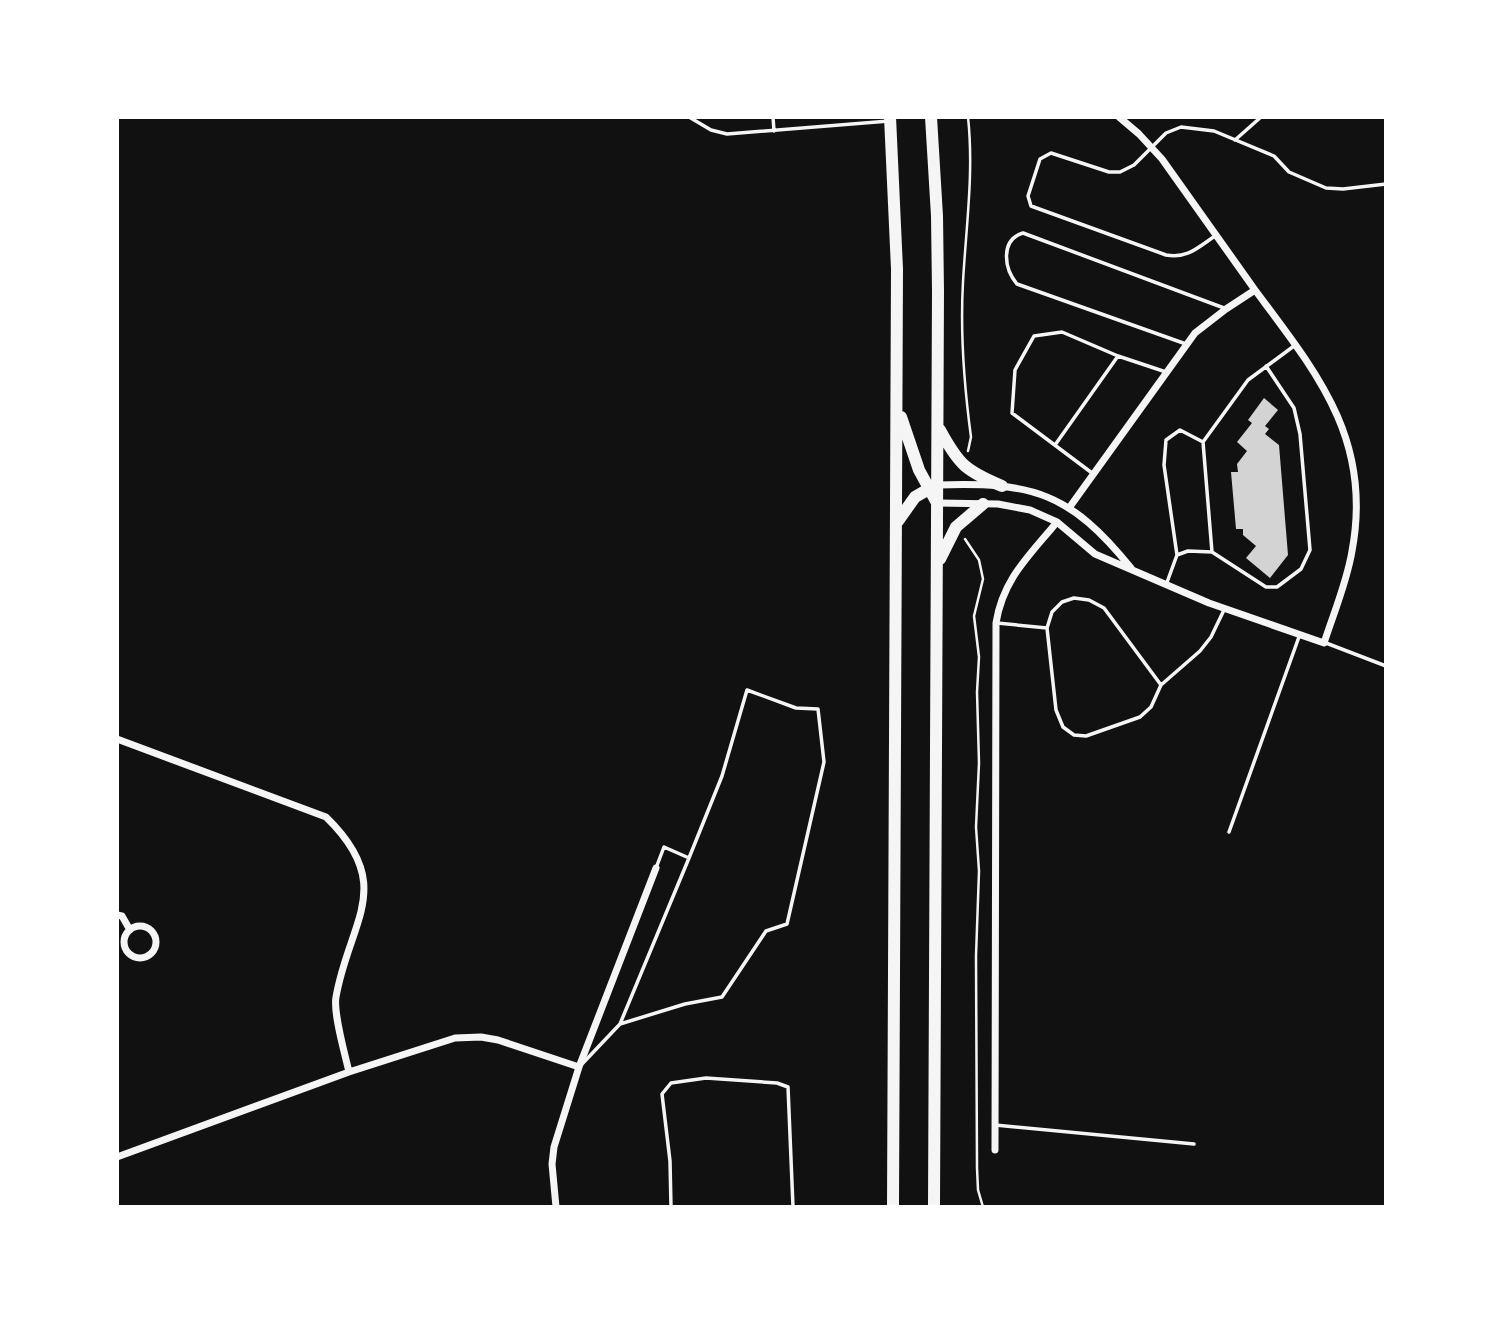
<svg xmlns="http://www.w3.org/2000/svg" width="1503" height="1324" viewBox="0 0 1503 1324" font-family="Karla,sans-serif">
<rect width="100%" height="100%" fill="#111"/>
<path fill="#d3d3d3" d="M 1264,398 L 1278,410 L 1265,426 L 1269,429 L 1265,434 L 1279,445 L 1288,555 L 1270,578 L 1246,558 L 1256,546 L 1243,535 L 1243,529 L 1236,529 L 1231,472 L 1238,472 L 1237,464 L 1247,451 L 1237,442 L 1252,423 L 1248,420 Z"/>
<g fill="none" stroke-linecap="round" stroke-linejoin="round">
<path stroke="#f5f5f5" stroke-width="2.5" d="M 968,117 C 974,173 966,227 963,282 C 960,335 964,385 971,437 L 968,451
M 965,539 L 979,560 L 983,579 L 974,616 L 979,657 L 977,692 L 979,763 L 976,827 L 979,871 L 976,956 L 977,1168 L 978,1190 L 983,1207"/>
<path stroke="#f5f5f5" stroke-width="3.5" d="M 689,117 L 711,130 L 727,134 L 889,121
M 773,117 L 774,131
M 1235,140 L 1261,117
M 1215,236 C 1197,248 1187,259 1166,255 L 1031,206 L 1028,196 L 1040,159 L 1051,153 L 1109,172 L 1120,172 L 1134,165 L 1166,133 L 1181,127 L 1214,131 L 1274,156 L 1289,172 L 1326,188 L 1343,189 L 1386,184
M 1186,344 L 1017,284 C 1004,269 1000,240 1023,233 L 1224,308
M 1055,445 L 1118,356
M 1092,473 L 1012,413 L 1015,370 L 1034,336 L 1062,332 L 1118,356 L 1166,372
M 1212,552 L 1203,442 L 1248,380 L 1294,346
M 1177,555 L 1164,465 L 1166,440 L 1180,430 L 1203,442
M 1166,585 L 1177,555 L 1188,551 L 1212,552 L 1266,587 L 1277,587 L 1301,569 L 1310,550 L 1300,434 L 1294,408 L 1266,366
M 997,623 L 1047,628
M 1326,643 L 1386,666
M 1161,685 L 1104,608 L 1089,600 L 1074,598 L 1062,602 L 1052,612 L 1047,628 L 1056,710 L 1063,727 L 1074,735 L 1086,736 L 1140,717 L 1151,707 L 1161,685 L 1200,651 L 1211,637 L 1224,610
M 1229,832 L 1300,634
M 656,868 L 664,847 L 689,858 L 620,1024 L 685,1004 L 722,997 L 766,931 L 787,924 L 824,762 L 818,709 L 796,708 L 747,690 L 722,776 L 689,858
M 583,1063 L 620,1024
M 995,1125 L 1194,1144
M 671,1207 L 670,1161 L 662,1094 L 671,1083 L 706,1078 L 777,1083 L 788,1087 L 793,1207"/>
<path stroke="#f5f5f5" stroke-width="7" d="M 938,485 C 1032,482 1070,492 1131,568
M 938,503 L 998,504 L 1030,510 L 1057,522 L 1095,554 L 1209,603 L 1324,643 C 1334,612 1347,582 1352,551 C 1373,440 1317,373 1255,290
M 1069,508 L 1195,333 L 1226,309 L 1255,290 L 1162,159 L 1139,134 L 1119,117
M 117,739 L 326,817 C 397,886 349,921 336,997 C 333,1013 345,1054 349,1072
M 117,915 L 122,916 L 130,930
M124 942a16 16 0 1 1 32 0a16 16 0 1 1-32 0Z
M 995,1150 L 996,623 C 1003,579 1029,556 1057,522
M 117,1157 L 349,1072 L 455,1038 L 481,1037 L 498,1040 L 579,1067
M 556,1207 L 552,1164 L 554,1147 L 579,1067 L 656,868"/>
<path stroke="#f5f5f5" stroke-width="12" d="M 890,117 L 897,269 L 893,1207
M 931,117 L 937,216 L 938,291 L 934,1207
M 901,417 L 919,470 L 937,503
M 940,430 C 959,465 966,471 1002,486
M 898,521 L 915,497 L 934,486
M 940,559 L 956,527 L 983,504"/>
</g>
<rect width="1503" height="1324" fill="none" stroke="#ffffff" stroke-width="238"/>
</svg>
